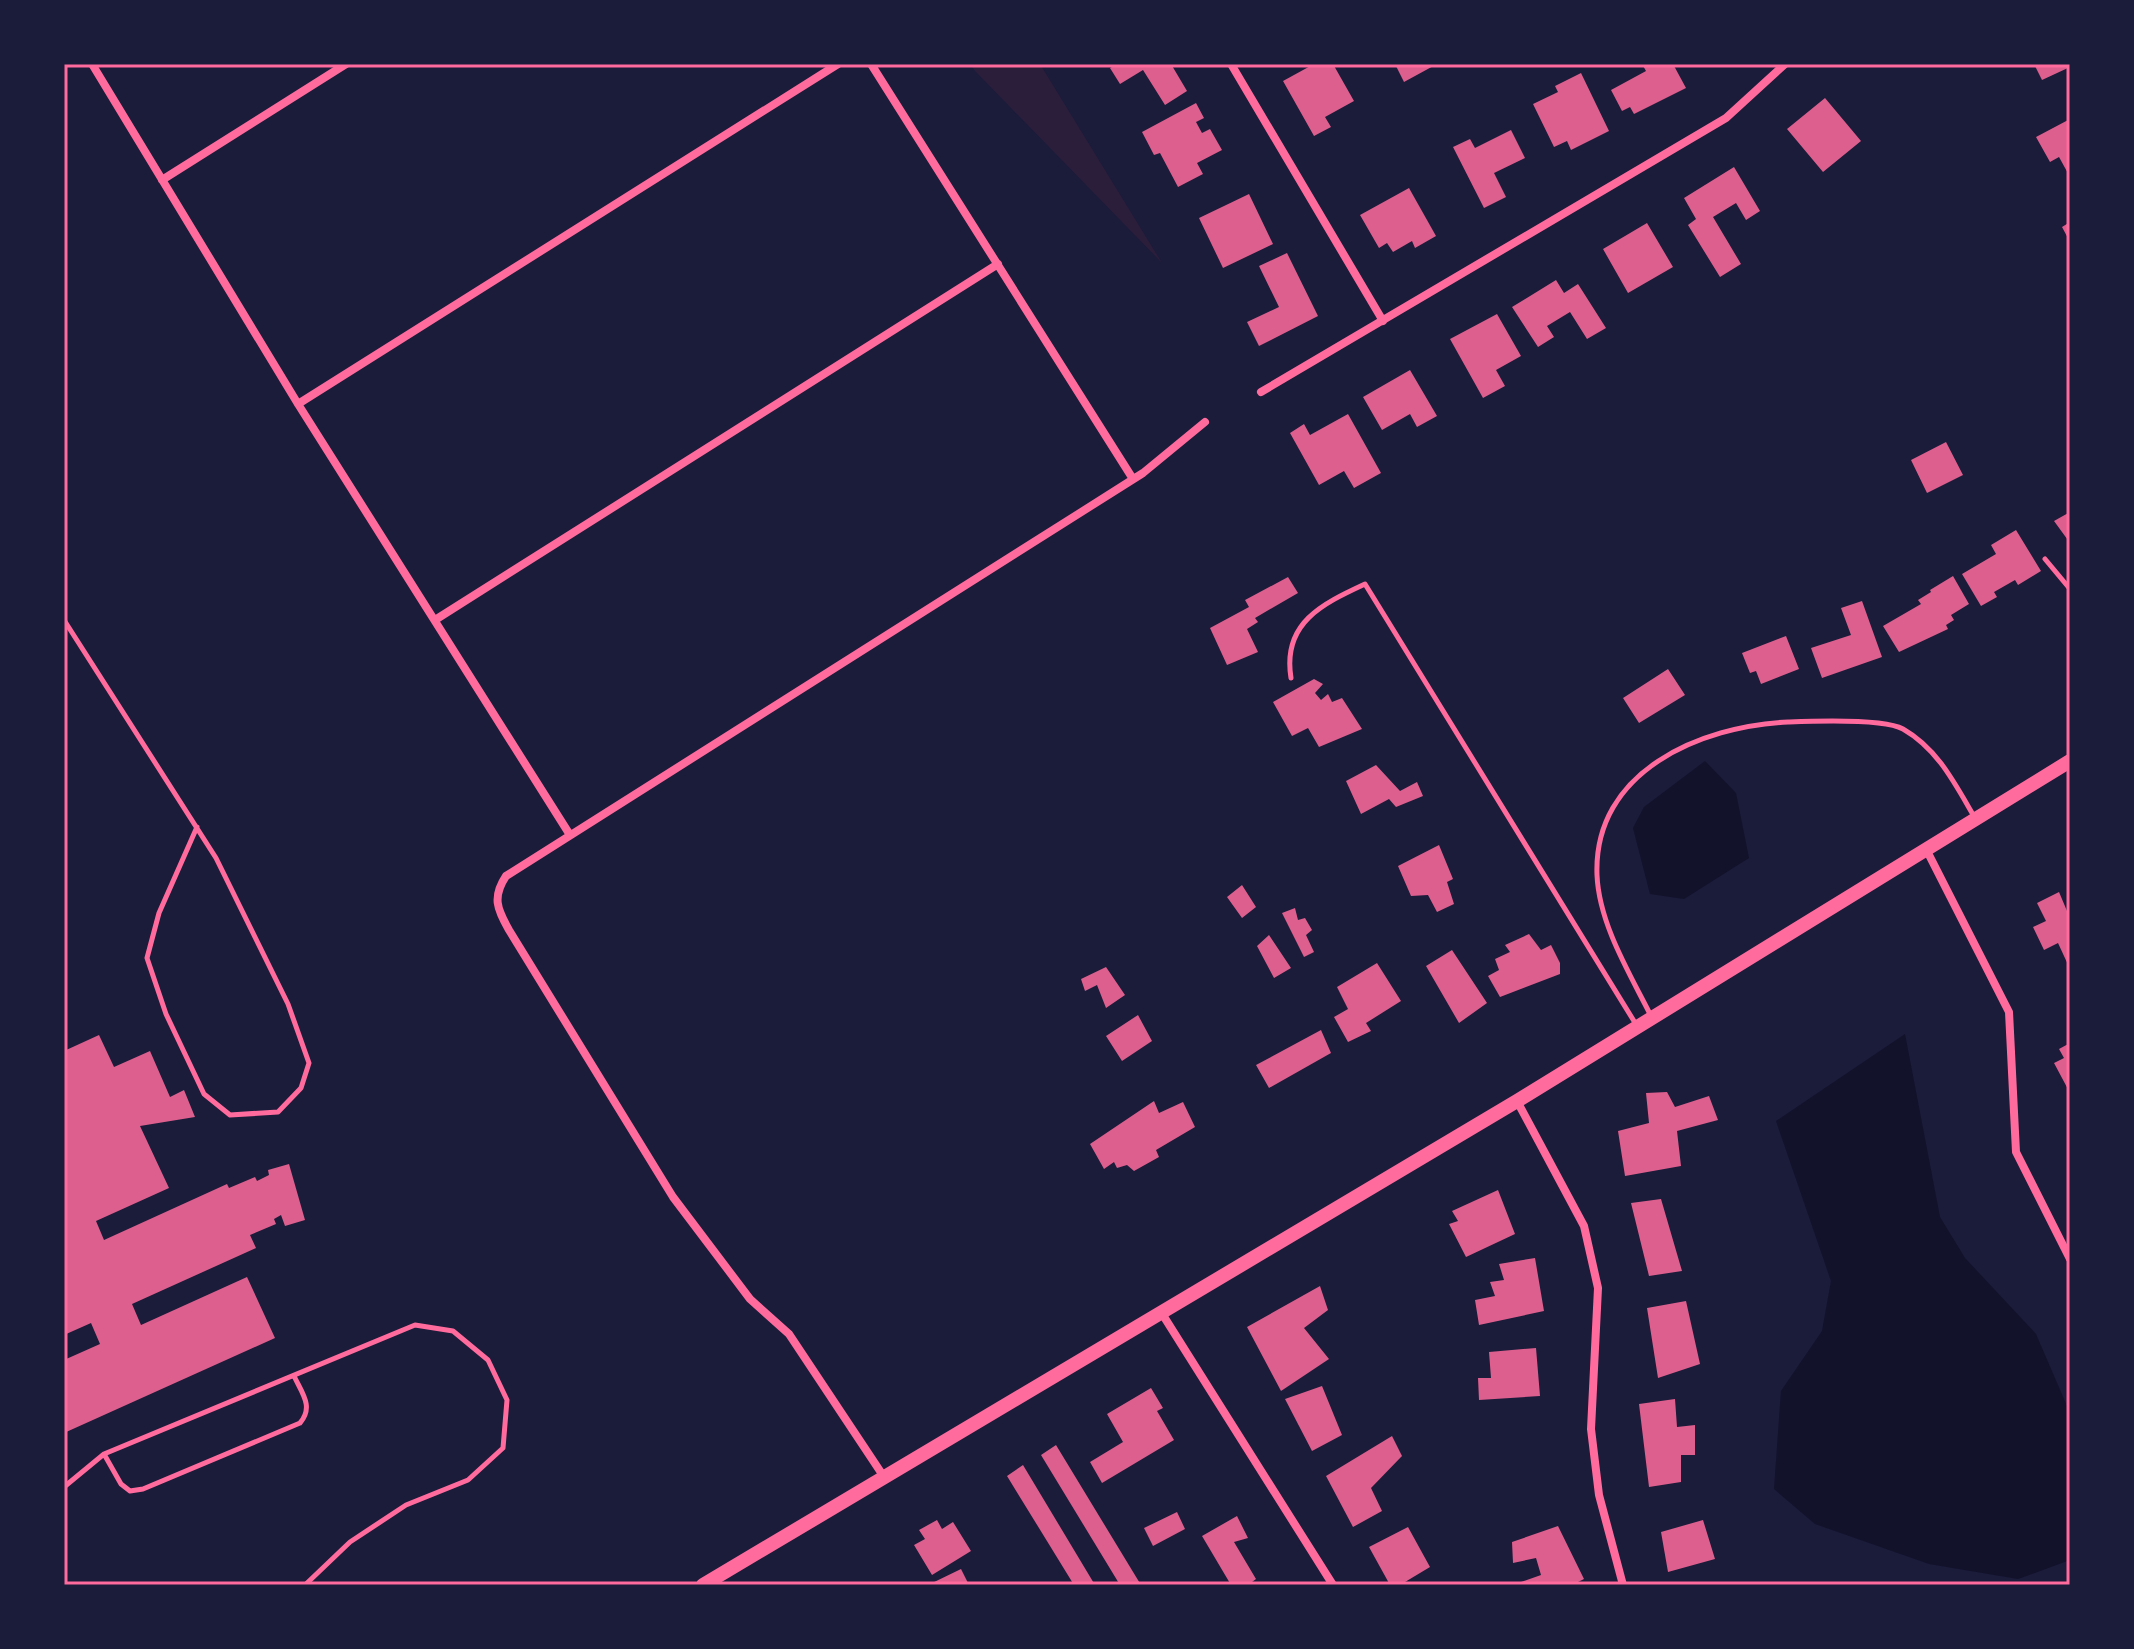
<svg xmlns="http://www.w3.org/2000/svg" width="2134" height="1649" viewBox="0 0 2134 1649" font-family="'Golos Text',sans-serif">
<rect width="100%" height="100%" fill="#1b1b3a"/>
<path fill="#2a1e3b" d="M 970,64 L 1040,64 L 1162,263 L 975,71 Z"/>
<path fill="#12122b" d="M 1705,761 L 1736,793 L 1749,858 L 1684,899 L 1650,894 L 1633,828 L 1644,807 Z
M 1905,1034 L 1940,1217 L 1965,1258 L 2036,1334 L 2070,1413 L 2070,1560 L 2018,1579 L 1929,1564 L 1815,1524 L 1774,1489 L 1781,1391 L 1822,1331 L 1831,1281 L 1776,1121 Z"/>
<path fill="#dd5f8e" d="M 1117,64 L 1171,64 L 1187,91 L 1165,105 L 1143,70 L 1120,84 L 1110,68 Z
M 1314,64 L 1333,64 L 1354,101 L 1325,117 L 1331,127 L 1314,136 L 1283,81 Z
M 1395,64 L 1437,64 L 1404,82 Z
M 1642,64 L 1673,64 L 1686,88 L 1634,114 L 1630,107 L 1622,111 L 1611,90 L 1646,71 Z
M 2034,64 L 2070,64 L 2070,67 L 2042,80 Z
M 1581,73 L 1609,131 L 1571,150 L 1567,141 L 1554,147 L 1533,104 L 1558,92 L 1555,86 Z
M 1825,98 L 1861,141 L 1823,172 L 1787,129 Z
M 1196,103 L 1204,118 L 1196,122 L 1202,133 L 1210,129 L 1222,150 L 1197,163 L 1203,174 L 1178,187 L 1160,153 L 1154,155 L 1142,132 Z
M 2070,119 L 2070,177 L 2059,157 L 2050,162 L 2036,137 Z
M 1511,130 L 1525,158 L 1494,173 L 1506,197 L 1484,208 L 1453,147 L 1470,139 L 1475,148 Z
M 1734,167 L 1760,211 L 1746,220 L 1736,203 L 1713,217 L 1741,264 L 1720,277 L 1688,225 L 1696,219 L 1684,198 Z
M 1409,188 L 1436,236 L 1415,248 L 1412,241 L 1393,252 L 1387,243 L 1379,248 L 1360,215 Z
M 1249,194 L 1273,244 L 1223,268 L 1199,218 Z
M 2070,222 L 2070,242 L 2062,227 Z
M 1647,223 L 1673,267 L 1628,293 L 1603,249 Z
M 1287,253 L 1318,316 L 1259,346 L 1247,322 L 1279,307 L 1259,266 Z
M 1556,280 L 1564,293 L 1578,284 L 1606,328 L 1587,339 L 1570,312 L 1547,326 L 1554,337 L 1538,347 L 1512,307 Z
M 1497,314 L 1521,356 L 1496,370 L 1505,386 L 1483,398 L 1450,339 Z
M 1410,370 L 1437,416 L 1417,427 L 1410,414 L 1382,430 L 1363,397 Z
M 1348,414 L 1381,473 L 1354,488 L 1344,471 L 1319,485 L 1290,433 L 1304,424 L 1310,435 Z
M 1946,442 L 1963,475 L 1927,493 L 1911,460 Z
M 2070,512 L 2070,543 L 2054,521 Z
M 2016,530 L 2041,571 L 2018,585 L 2015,580 L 1994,592 L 1997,597 L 1981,606 L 1962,574 L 1996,554 L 1991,545 Z
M 1953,576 L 1969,604 L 1951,615 L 1954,620 L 1946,625 L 1948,629 L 1899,652 L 1883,626 L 1921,604 L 1918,600 L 1931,592 L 1930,590 Z
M 1288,577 L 1298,593 L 1255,618 L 1258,622 L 1247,629 L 1258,652 L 1227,665 L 1210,628 L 1249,607 L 1245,600 Z
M 1862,601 L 1882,657 L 1822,678 L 1811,648 L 1851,635 L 1841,608 Z
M 1786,636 L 1799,669 L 1761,684 L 1756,671 L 1750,673 L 1742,653 Z
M 1668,669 L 1685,695 L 1639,723 L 1623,698 Z
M 1314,679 L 1323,684 L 1315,693 L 1321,700 L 1328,694 L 1332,702 L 1342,698 L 1362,729 L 1319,747 L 1308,728 L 1292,736 L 1273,702 Z
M 1376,765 L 1400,791 L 1417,782 L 1423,796 L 1396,807 L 1389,799 L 1361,814 L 1346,781 Z
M 1439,845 L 1453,879 L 1447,882 L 1454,904 L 1437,912 L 1428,895 L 1411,896 L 1398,866 Z
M 1242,885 L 1256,907 L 1242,918 L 1227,897 Z
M 2059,892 L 2067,911 L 2070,909 L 2070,969 L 2058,943 L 2044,950 L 2033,927 L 2046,921 L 2037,903 Z
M 1295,908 L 1298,920 L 1305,918 L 1312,930 L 1306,935 L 1314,952 L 1304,957 L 1282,913 Z
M 1529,934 L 1541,950 L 1551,945 L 1560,963 L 1560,974 L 1500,997 L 1488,976 L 1499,970 L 1495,959 L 1510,952 L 1505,945 Z
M 1269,935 L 1291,968 L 1274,978 L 1257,946 Z
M 1452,950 L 1487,1003 L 1459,1023 L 1426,966 Z
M 1377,963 L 1401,1001 L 1366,1023 L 1371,1031 L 1348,1042 L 1334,1017 L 1348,1009 L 1337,987 Z
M 1106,967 L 1125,995 L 1106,1008 L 1097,985 L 1085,991 L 1081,979 Z
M 1138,1015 L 1152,1041 L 1122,1061 L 1106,1036 Z
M 1321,1030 L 1331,1053 L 1269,1088 L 1256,1065 Z
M 99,1035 L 114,1067 L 150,1051 L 170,1097 L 184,1090 L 195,1117 L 140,1126 L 169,1188 L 96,1221 L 104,1240 L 227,1184 L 229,1188 L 255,1177 L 257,1181 L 269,1175 L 268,1170 L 289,1164 L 305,1220 L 285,1226 L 281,1215 L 274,1219 L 276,1224 L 250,1235 L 256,1248 L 132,1304 L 141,1325 L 247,1277 L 275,1338 L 64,1433 L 64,1360 L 100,1344 L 91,1323 L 64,1335 L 64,1051 Z
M 2070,1043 L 2070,1093 L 2054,1063 L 2064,1058 L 2059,1049 Z
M 1667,1092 L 1675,1107 L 1709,1096 L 1718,1120 L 1677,1131 L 1681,1166 L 1625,1176 L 1618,1131 L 1649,1123 L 1646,1093 Z
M 1154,1101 L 1159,1113 L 1183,1102 L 1195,1127 L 1156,1150 L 1159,1157 L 1134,1171 L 1127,1165 L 1117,1168 L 1114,1162 L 1104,1169 L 1090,1144 Z
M 1498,1190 L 1515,1234 L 1466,1257 L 1449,1224 L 1458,1221 L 1452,1211 Z
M 1661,1199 L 1682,1271 L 1649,1276 L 1631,1203 Z
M 1535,1258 L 1544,1311 L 1479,1325 L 1475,1300 L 1495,1296 L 1490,1282 L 1504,1280 L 1499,1264 Z
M 1320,1286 L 1328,1310 L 1304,1328 L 1329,1359 L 1281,1391 L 1247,1327 Z
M 1686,1301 L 1700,1364 L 1658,1378 L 1647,1308 Z
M 1536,1348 L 1540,1396 L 1479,1400 L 1478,1378 L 1491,1378 L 1489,1352 Z
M 1322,1386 L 1342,1435 L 1312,1451 L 1285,1399 Z
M 1151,1388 L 1163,1408 L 1157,1411 L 1174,1440 L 1102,1483 L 1090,1462 L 1123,1442 L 1107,1414 Z
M 1675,1399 L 1677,1427 L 1695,1425 L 1695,1455 L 1681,1455 L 1681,1482 L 1649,1487 L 1639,1404 Z
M 1392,1436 L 1402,1456 L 1371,1488 L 1382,1511 L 1353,1527 L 1326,1476 Z
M 1056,1445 L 1141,1585 L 1120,1585 L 1041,1455 Z
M 1023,1465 L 1095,1585 L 1074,1585 L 1007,1476 Z
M 1177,1512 L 1185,1529 L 1153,1546 L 1144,1528 Z
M 1237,1516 L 1248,1538 L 1234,1542 L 1256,1579 L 1248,1585 L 1231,1585 L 1202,1536 Z
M 937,1520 L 942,1529 L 953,1522 L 971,1551 L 932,1575 L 914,1545 L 925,1539 L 919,1530 Z
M 1703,1520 L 1715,1559 L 1668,1572 L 1661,1532 Z
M 1558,1526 L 1584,1579 L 1572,1585 L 1522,1585 L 1521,1582 L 1541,1575 L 1536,1558 L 1513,1563 L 1512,1542 Z
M 1408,1527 L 1430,1567 L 1400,1585 L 1390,1585 L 1369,1547 Z
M 961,1569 L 969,1585 L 928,1585 Z"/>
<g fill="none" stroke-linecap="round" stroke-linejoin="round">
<path stroke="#ff6b9d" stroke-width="5" d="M 2045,559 L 2070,589
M 64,620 L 216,858 L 288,1004 L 309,1063 L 301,1088 L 278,1112 L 230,1115 L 204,1094 L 166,1014 L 147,958 L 159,913 L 197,827
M 1291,678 C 1282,623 1322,604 1365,584 L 1637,1026
M 1651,1016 C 1630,974 1599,924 1597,875 C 1593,771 1701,726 1788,722 C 1813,721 1883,718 1903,729 C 1938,749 1955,784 1975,818
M 104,1454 L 121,1484 L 130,1491 L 143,1489 L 300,1423 C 314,1407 302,1393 294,1376
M 64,1487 L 104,1454 L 415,1325 L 453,1331 L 488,1360 L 507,1400 L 503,1448 L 468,1480 L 406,1505 L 350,1542 L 305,1585"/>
<path stroke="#ff6b9d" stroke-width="8" d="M 92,64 L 298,404 L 570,835
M 871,64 L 1133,479
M 1231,64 L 1383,321
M 162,180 L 346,64
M 1261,392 L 1726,118 L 1785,64
M 298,404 L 838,64
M 435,620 L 998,264
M 1926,849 L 2009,1012 L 2016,1152 L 2070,1259
M 1517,1101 L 1584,1226 L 1598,1288 L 1591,1429 L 1599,1495 L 1623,1585
M 1161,1312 L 1333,1585
M 884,1477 L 789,1334 L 750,1299 L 673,1197 L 509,930 C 497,909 492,897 506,876 L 1143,473 L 1205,422"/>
<path stroke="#ff6b9d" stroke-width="14" d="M 703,1585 L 1517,1101 L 2070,761"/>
</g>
<rect width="2134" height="1649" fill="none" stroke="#1b1b3a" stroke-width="132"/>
<rect x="66" y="66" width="2002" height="1517" fill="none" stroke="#ff6b9d" stroke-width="3"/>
</svg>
